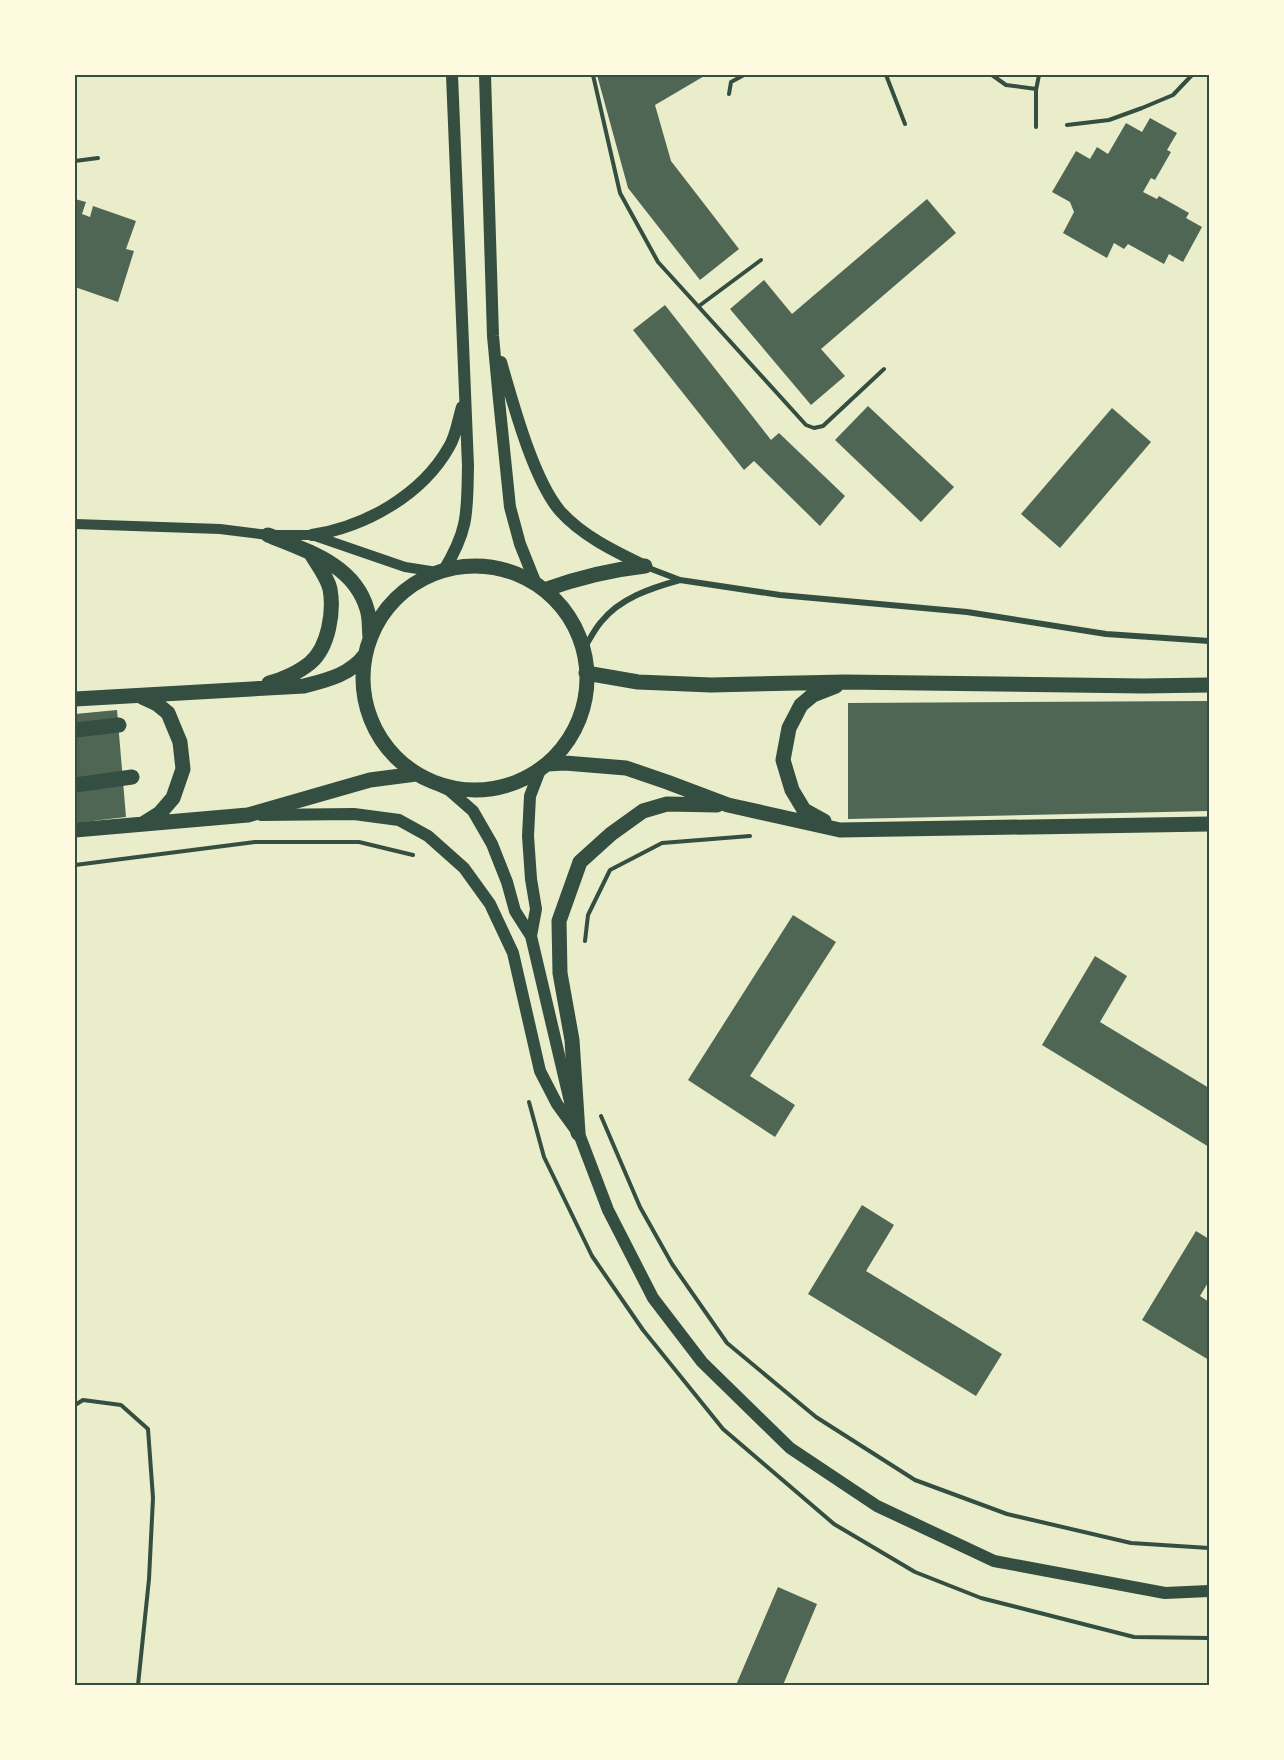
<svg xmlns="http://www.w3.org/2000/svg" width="1284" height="1760" viewBox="0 0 1284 1760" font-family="'Archivo Narrow',sans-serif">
<rect width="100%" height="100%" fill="#e9edc9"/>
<path fill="#4f6655" d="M 597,75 L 706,75 L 655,105 L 671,161 L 739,249 L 700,280 L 628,188 Z
M 1150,118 L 1177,133 L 1167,150 L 1171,152 L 1155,180 L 1151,178 L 1143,192 L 1157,199 L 1159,196 L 1189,213 L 1186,218 L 1202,227 L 1183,262 L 1169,254 L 1164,264 L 1128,244 L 1124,249 L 1114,243 L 1107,258 L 1063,233 L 1074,212 L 1070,202 L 1052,192 L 1076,151 L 1090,159 L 1097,147 L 1108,154 L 1126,123 L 1142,132 Z
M 75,199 L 86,202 L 82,214 L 90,217 L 93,206 L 136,221 L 126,249 L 134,251 L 118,302 L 75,287 Z
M 927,199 L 956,233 L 821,349 L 845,376 L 811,405 L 730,309 L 764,280 L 792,314 Z
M 665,305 L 771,440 L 779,433 L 845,496 L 820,526 L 754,461 L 744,470 L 633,330 Z
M 868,406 L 954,487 L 921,522 L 835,440 Z
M 1112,408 L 1151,442 L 1060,548 L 1021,514 Z
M 1209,701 L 1209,811 L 848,819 L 848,703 Z
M 117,710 L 126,817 L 75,823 L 75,714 Z
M 793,915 L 836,942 L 750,1076 L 795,1105 L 775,1137 L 688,1080 Z
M 1095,956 L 1127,976 L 1100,1022 L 1209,1088 L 1209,1147 L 1042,1045 Z
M 862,1205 L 894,1225 L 866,1271 L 1002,1354 L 976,1396 L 808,1294 Z
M 1196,1231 L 1209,1239 L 1209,1281 L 1200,1296 L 1209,1302 L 1209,1360 L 1142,1320 Z
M 778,1587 L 817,1604 L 783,1685 L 736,1685 Z"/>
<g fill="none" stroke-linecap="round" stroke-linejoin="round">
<path stroke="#344e41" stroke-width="4" d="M 593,75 L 620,193 L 658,262 L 806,425 L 814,428 L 823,426 L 884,369
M 886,75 L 905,124
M 992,75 L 1006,85 L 1036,89
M 729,94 L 731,82 L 744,75
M 1067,125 L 1109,120 L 1142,108 L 1173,95 L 1192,75
M 1036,127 L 1036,90 L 1039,75
M 75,161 L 98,158
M 699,306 L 761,260
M 75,865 L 255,842 L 359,842 L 413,855
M 585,941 L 588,915 L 610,870 L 662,843 L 750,836
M 529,1102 L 544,1157 L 592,1256 L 643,1330 L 723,1429 L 834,1524 L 915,1572 L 981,1598 L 1134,1637 L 1209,1638
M 601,1116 L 640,1207 L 672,1264 L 727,1343 L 816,1417 L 915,1480 L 1007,1514 L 1131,1543 L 1209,1548
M 75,1405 L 83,1400 L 121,1405 L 148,1429 L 153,1498 L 149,1579 L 138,1685"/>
<path stroke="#344e41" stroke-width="6" d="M 646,567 L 680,580 L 780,595 L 967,612 L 1106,634 L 1209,641
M 583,650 C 589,641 594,630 601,622 C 620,598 651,588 680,580"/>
<path stroke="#344e41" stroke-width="10" d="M 75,524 L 220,529 L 268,535 L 312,535 L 405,567 L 437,572"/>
<path stroke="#344e41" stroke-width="12" d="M 485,75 L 493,336 L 499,400 L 510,507 L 520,544 L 536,584
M 501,362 C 513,403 533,479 560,511 C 582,536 616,552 645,566
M 312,535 C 365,527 422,495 449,447 C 456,436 458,420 462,407
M 444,570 C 469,529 467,512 468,466 L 452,75
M 434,783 L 449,790 L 473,811 L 492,844 L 507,882 L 515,911 L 531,936 L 571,1106
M 261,815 L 354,814 L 399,820 L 428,836 L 464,868 L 490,904 L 513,953 L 540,1071 L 557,1104 L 578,1133
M 531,936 L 536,909 L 531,879 L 528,836 L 530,796 L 540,770
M 576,1126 L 608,1210 L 653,1298 L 702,1362 L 790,1448 L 877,1506 L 994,1561 L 1165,1593 L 1209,1591"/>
<path stroke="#344e41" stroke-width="15" d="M 268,535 C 307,551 354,564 367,609 C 370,618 369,628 370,637
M363 678a112 112 0 1 1 224 0a112 112 0 1 1-224 0Z
M 544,590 C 577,578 609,570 645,566
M 586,673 L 638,682 L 711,685 L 845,682 L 1143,686 L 1209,685
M 269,683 C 282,680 299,672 310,663 C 329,647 334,611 330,589 C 327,576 316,563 310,552
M 142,697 L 157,704 L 168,713 L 180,742 L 183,769 L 173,798 L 160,813 L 144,823
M 75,699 L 304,686 C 327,680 350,675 365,655
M 75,730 L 119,725
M 547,764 L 565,763 L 626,768 L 667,782 L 728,805 L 840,830 L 1209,824
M 75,785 L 132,777
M 824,821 L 804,810 L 792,790 L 783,760 L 789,728 L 801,705 L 813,695 L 836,686
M 75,830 L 248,815 L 370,780 L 416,774
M 578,1133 L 572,1040 L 560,973 L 559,921 L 580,862 L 611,834 L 643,811 L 667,804 L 717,805"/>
</g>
<rect width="1284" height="1760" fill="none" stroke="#fefae0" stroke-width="153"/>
<rect x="76" y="76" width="1132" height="1608" fill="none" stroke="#344e41" stroke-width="2"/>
</svg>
